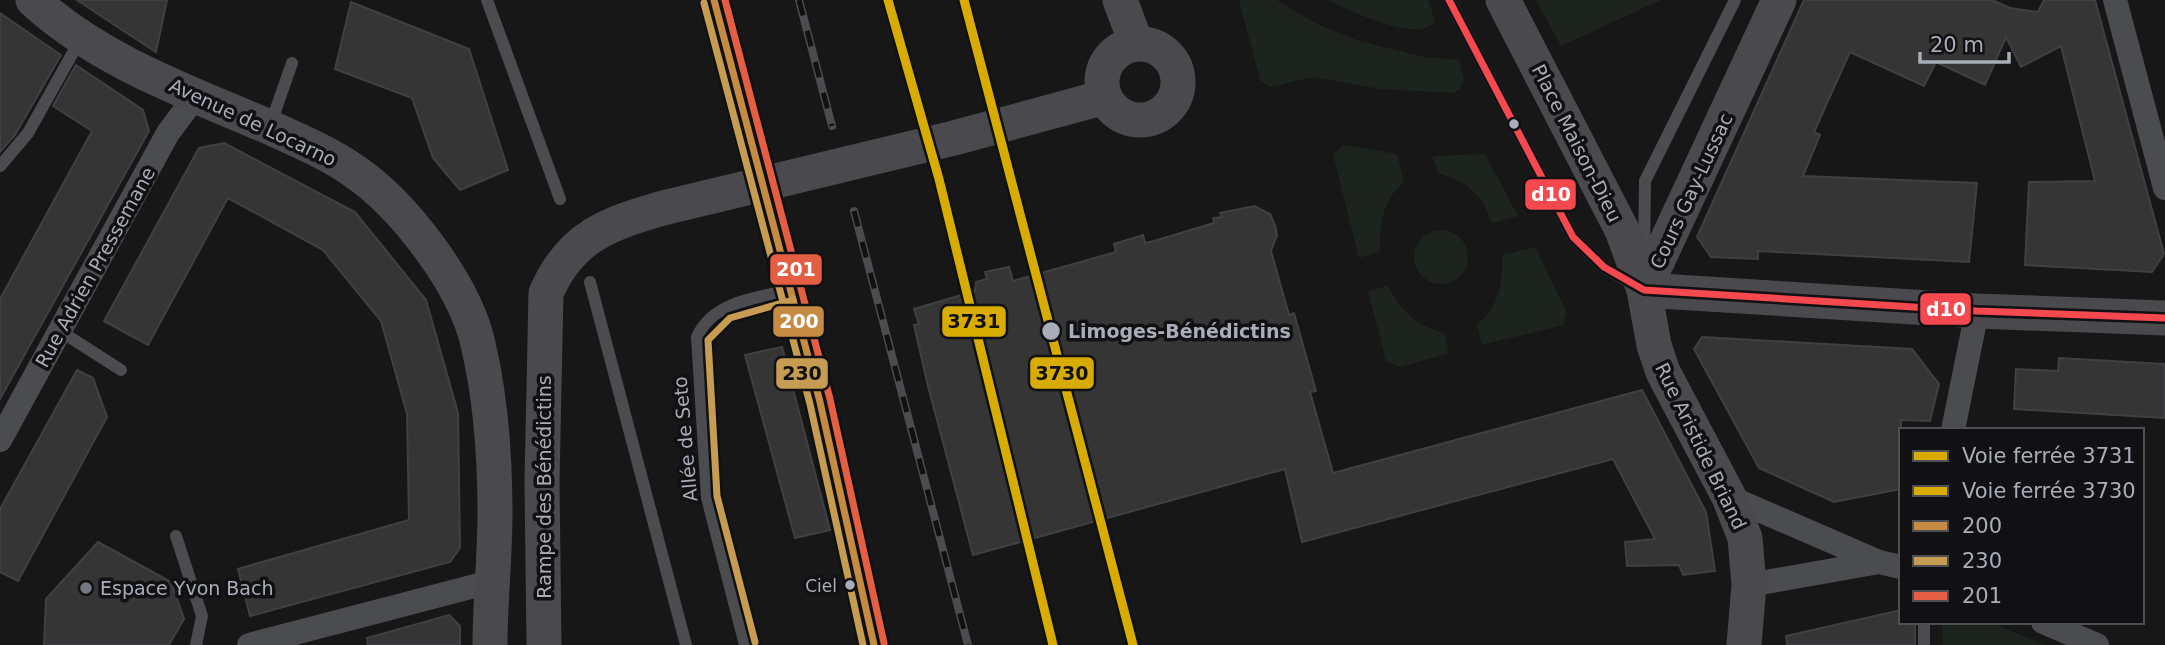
<svg xmlns="http://www.w3.org/2000/svg" width="2165" height="645" viewBox="0 0 2165 645" font-family="'DejaVu Sans',sans-serif">
<rect width="100%" height="100%" fill="#171717"/>
<path fill="#1d241e" d="M 1239,0 L 1277,0 L 1317,24 L 1359,41 L 1424,57 L 1459,60 L 1464,79 L 1460,89 L 1453,93 L 1380,89 L 1313,77 L 1270,87 L 1260,80 Z
M 1328,0 L 1428,0 L 1435,21 C 1421,45 1348,10 1328,0 Z
M 1536,0 L 1661,0 L 1561,46 Z
M 1344,145 L 1397,154 L 1404,182 C 1383,199 1379,226 1380,251 L 1359,258 L 1333,154 Z
M 1485,154 L 1518,216 L 1492,223 C 1481,192 1468,183 1438,173 L 1432,156 Z
M1414 257a27 27 0 1 1 54 0a27 27 0 1 1-54 0Z
M 1535,247 L 1567,312 L 1563,325 L 1482,345 L 1477,325 C 1499,306 1503,284 1502,255 Z
M 1388,286 C 1402,312 1415,325 1444,333 L 1449,353 L 1400,367 L 1386,361 L 1368,291 Z
M 1942,622 L 1989,622 L 2045,645 L 1943,645 Z"/>
<path fill="#353536" stroke="#3f4043" stroke-width="2" d="M 77,0 L 167,0 L 156,52 L 119,28 Z
M 1804,0 L 1992,0 L 2010,8 L 2038,12 L 2044,0 L 2095,0 L 2164,254 L 2152,272 L 2025,265 L 2029,182 L 2095,181 L 2061,46 L 2021,67 L 2006,37 L 1985,85 L 1936,62 L 1924,86 L 1850,52 L 1814,132 L 1820,135 L 1803,176 L 1977,183 L 1969,262 L 1758,251 L 1758,259 L 1711,257 L 1697,237 Z
M 351,2 L 469,49 L 508,170 L 460,190 L 433,158 L 412,98 L 335,69 Z
M 0,13 L 61,55 L 15,135 L 0,152 Z
M 76,65 L 143,110 L 149,131 L 0,399 L 0,299 L 92,131 L 53,106 Z
M 224,143 L 355,212 L 426,300 L 458,413 L 460,548 L 450,562 L 250,616 L 238,569 L 409,520 L 407,414 L 381,321 L 323,250 L 228,198 L 148,345 L 104,321 L 199,148 Z
M 1254,206 L 1270,214 L 1275,225 L 1277,235 L 1271,251 L 1289,315 L 1294,313 L 1316,391 L 1310,392 L 1333,473 L 1642,390 L 1706,512 L 1715,571 L 1683,575 L 1679,565 L 1627,566 L 1625,542 L 1655,539 L 1613,459 L 1302,542 L 1285,469 L 973,555 L 928,386 L 914,325 L 919,324 L 914,309 L 975,291 L 976,282 L 987,279 L 985,272 L 1009,267 L 1013,281 L 1116,252 L 1114,244 L 1143,235 L 1145,243 L 1154,241 L 1214,223 L 1213,218 L 1222,217 L 1220,213 Z
M 1702,337 L 1912,349 L 1939,384 L 1930,421 L 1901,420 L 1901,489 L 1834,502 L 1759,468 L 1694,349 Z
M 782,347 L 830,530 L 795,538 L 745,355 Z
M 2059,358 L 2165,364 L 2165,418 L 2014,409 L 2016,369 L 2058,371 Z
M 77,370 L 93,378 L 107,417 L 18,581 L 0,572 L 0,509 Z
M 98,542 L 171,582 L 184,619 L 169,645 L 44,645 L 46,599 Z
M 1901,610 L 1901,622 L 1915,622 L 1915,645 L 1787,645 L 1786,636 Z
M 449,615 L 460,626 L 460,645 L 368,645 L 367,638 Z"/>
<g fill="none" stroke-linecap="round" stroke-linejoin="round">
<path stroke="#4b4c50" stroke-width="12" d="M 487,0 L 560,199
M 714,0 L 752,144
M 1449,0 L 1573,237 L 1604,267 L 1634,285
M 270,126 L 292,63
M 0,166 L 28,133 L 80,40
M 777,232 L 817,397
M 1644,255 L 1645,181 L 1735,0
M 590,282 L 686,645
M 60,331 L 121,370
M 822,416 L 860,572 L 874,645
M 176,536 L 202,616 L 196,645
M 1924,622 L 1924,645
M 745,645 L 707,498 L 697,337 C 713,301 757,298 791,290"/>
<path stroke="#4b4c50" stroke-width="24" d="M 2115,0 L 2165,188
M 1953,430 L 1977,311
M 0,440 L 168,133 L 195,97
M 1729,497 L 1879,562 L 1901,567
M 1749,585 L 1879,562
M 2043,622 L 2097,645
M 249,645 L 490,582"/>
<path stroke="#4a4a4e" stroke-width="35" d="M 33,0 C 99,61 188,92 269,127 C 298,140 328,153 354,171 C 404,205 465,285 478,344 C 491,399 495,457 495,513 C 495,557 490,601 490,645
M 1120,0 L 1136,43
M 1503,0 L 1622,230 L 1644,290 L 1654,345 L 1663,372 L 1729,497 L 1745,538 L 1749,585 L 1744,645
M1102 82a38 38 0 1 1 76 0a38 38 0 1 1-76 0Z
M 1644,290 L 1977,311 L 2165,318
M 1644,290 L 1779,0
M 544,645 L 542,481 L 546,293 C 571,236 608,224 663,208 L 954,138 L 1105,97"/>
<defs>
<path id="rail" d="M 799,0 L 832,126
M 854,211 L 968,645"/>
</defs>
<use href="#rail" stroke="#4b4c4f" stroke-width="8"/>
<use href="#rail" stroke="#111113" stroke-width="5" stroke-dasharray="16" stroke-linecap="butt"/>
<defs>
<path id="bus-1" d="M 714,0 L 820,402 L 874,645"/>
<path id="bus-2" d="M 704,3 L 810,404 L 863,645
M 755,642 L 717,496 L 708,340 L 730,318 L 793,300"/>
<path id="bus-3" d="M 725,0 L 830,399 L 884,643"/>
<path id="bus-4" d="M 1449,0 L 1573,237 L 1604,267 L 1644,290 L 1977,311 L 2165,318"/>
</defs>
<use href="#bus-1" stroke="#111113" stroke-width="12"/>
<use href="#bus-2" stroke="#111113" stroke-width="12"/>
<use href="#bus-3" stroke="#111113" stroke-width="12"/>
<use href="#bus-4" stroke="#111113" stroke-width="12"/>
<use href="#bus-1" stroke="#c58b43" stroke-width="7"/>
<use href="#bus-2" stroke="#c69c52" stroke-width="7"/>
<use href="#bus-3" stroke="#e35e42" stroke-width="7"/>
<use href="#bus-4" stroke="#f5494f" stroke-width="7"/>
<defs>
<path id="rail-1" d="M 888,0 L 939,179 L 1053,645"/>
<path id="rail-2" d="M 964,0 L 1133,645"/>
</defs>
<use href="#rail-1" stroke="#111113" stroke-width="14"/>
<use href="#rail-2" stroke="#111113" stroke-width="14"/>
<use href="#rail-1" stroke="#d8ab00" stroke-width="9"/>
<use href="#rail-2" stroke="#d8ab00" stroke-width="9"/>
</g>
<g fill="#a8adb8" stroke="#111113" stroke-width="2.5">
<circle cx="1514" cy="124" r="6"/>
<circle cx="1051" cy="331" r="10"/>
<circle cx="850" cy="585" r="6"/>
</g>
<circle fill="#757880" stroke="#111113" stroke-width="2.5" cx="86" cy="588" r="7"/>
<g text-anchor="middle" stroke-width="7" stroke-linejoin="round" paint-order="stroke">
<g font-size="17" fill="#a8adb8" stroke="#111113" text-anchor="end">
<text x="837" y="592">Ciel</text>
</g>
<g font-size="19" fill="#a8adb8" stroke="#111113">
<text transform="translate(253 122) rotate(25)" y="7">Avenue de Locarno</text>
<text transform="translate(1577 143) rotate(63)" y="7">Place Maison-Dieu</text>
<text transform="translate(1691 191) rotate(-65)" y="7">Cours Gay-Lussac</text>
<text transform="translate(95 267) rotate(-61)" y="7">Rue Adrien Pressemane</text>
<text transform="translate(685 439) rotate(-95)" y="7">Allée de Seto</text>
<text transform="translate(1701 446) rotate(64)" y="7">Rue Aristide Briand</text>
<text transform="translate(544 487) rotate(-90)" y="7">Rampe des Bénédictins</text>
</g>
<g font-size="19" font-weight="bold" fill="#a8adb8" stroke="#111113" text-anchor="start">
<text x="1068" y="338">Limoges-Bénédictins</text>
</g>
<g font-size="19" fill="#a8adb8" stroke="#111113" text-anchor="start">
<text x="100" y="595">Espace Yvon Bach</text>
</g>
</g>
<g stroke="#111113" stroke-width="2.5">
<rect x="1524" y="178" width="53" height="33" rx="7" fill="#f5494f"/>
<rect x="769" y="253" width="54" height="33" rx="7" fill="#e35e42"/>
<rect x="1919" y="292" width="53" height="34" rx="7" fill="#f5494f"/>
<rect x="772" y="305" width="53" height="33" rx="7" fill="#c58b43"/>
<rect x="941" y="305" width="66" height="33" rx="7" fill="#d8ab00"/>
<rect x="1029" y="356" width="66" height="34" rx="7" fill="#d8ab00"/>
<rect x="775" y="357" width="54" height="33" rx="7" fill="#c69c52"/>
</g>
<g font-size="19" text-anchor="middle" font-weight="bold" fill="#fff">
<text x="1551" y="201">d10</text>
<text x="796" y="276">201</text>
<text x="1946" y="316">d10</text>
<text x="799" y="328">200</text>
</g>
<g font-size="19" text-anchor="middle" font-weight="bold" fill="#111">
<text x="974" y="328">3731</text>
<text x="1062" y="380">3730</text>
<text x="802" y="380">230</text>
</g>
<rect x="1899" y="428" width="245" height="196" fill="#111113" stroke="#4d4f55" stroke-width="2"/>
<rect x="1913" y="451" width="35" height="10" fill="#d8ab00" stroke="#4d4f55" stroke-width="2"/>
<text x="1962" y="463" font-size="21" fill="#a8adb8">Voie ferrée 3731</text>
<rect x="1913" y="486" width="35" height="10" fill="#d8ab00" stroke="#4d4f55" stroke-width="2"/>
<text x="1962" y="498" font-size="21" fill="#a8adb8">Voie ferrée 3730</text>
<rect x="1913" y="521" width="35" height="10" fill="#c58b43" stroke="#4d4f55" stroke-width="2"/>
<text x="1962" y="533" font-size="21" fill="#a8adb8">200</text>
<rect x="1913" y="556" width="35" height="10" fill="#c69c52" stroke="#4d4f55" stroke-width="2"/>
<text x="1962" y="568" font-size="21" fill="#a8adb8">230</text>
<rect x="1913" y="591" width="35" height="10" fill="#e35e42" stroke="#4d4f55" stroke-width="2"/>
<text x="1962" y="603" font-size="21" fill="#a8adb8">201</text>
<path d="M1920 52v10h89v-10" fill="none" stroke="#a8adb8" stroke-width="3.5"/>
<text x="1930" y="52" font-size="21" fill="#a8adb8" stroke="#111113" stroke-width="5" paint-order="stroke">20 m</text>
</svg>
